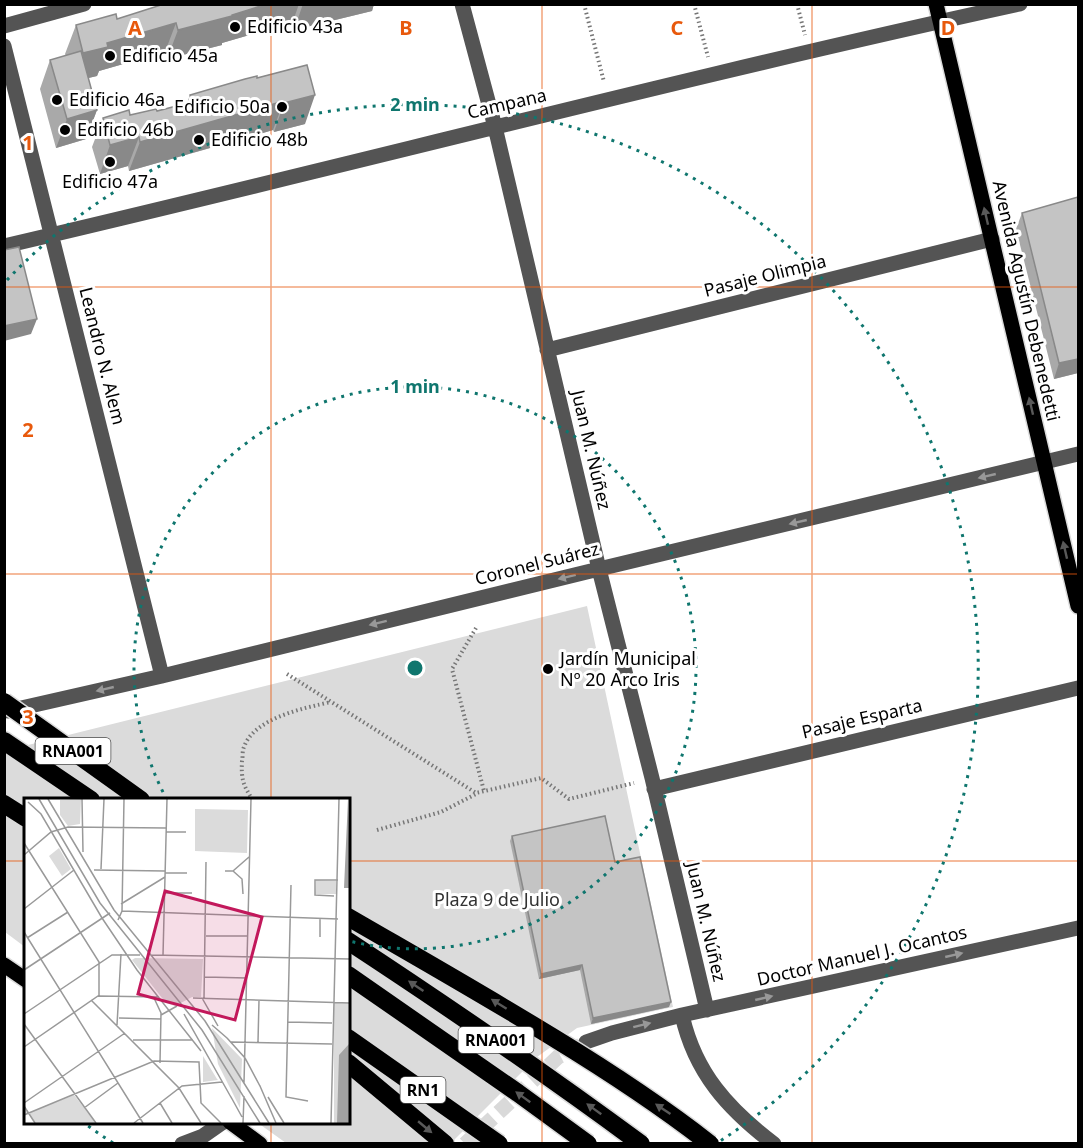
<svg xmlns="http://www.w3.org/2000/svg" width="1083" height="1148" viewBox="0 0 1083 1148" font-family="'Noto Sans',sans-serif">
<rect width="100%" height="100%" fill="#fff"/>
<path fill="#dbdbdb" d="M 587,606 L 673,1007 L 577,1028 L 537,1057 L 451,1143 L 286,1143 L 258,1123 L 348,1122 L 348,800 L 26,800 L 25,947 L 5,932 L 4,751 Z"/>
<g fill="none" stroke-linecap="round" stroke-linejoin="round">
<path stroke="#d9d9d9" stroke-width="15" stroke-dasharray="15 8" stroke-linecap="butt" d="M 465,1144 L 558,1057 L 581,1045"/>
<defs>
<path id="major" d="M 936,4 L 1078,606
M 4,965 L 26,980
M 230,1122 L 260,1144"/>
<path id="highway" d="M 4,741 L 91,800
M 4,804 L 26,818
M 348,1063 L 445,1144"/>
</defs>
<use href="#major" stroke="#dbdbdb" stroke-width="18"/>
<use href="#highway" stroke="#dbdbdb" stroke-width="21"/>
<path stroke="#767676" stroke-width="4" stroke-dasharray="1.5 3" stroke-linecap="butt" d="M 584,4 L 604,82
M 694,4 L 708,57
M 797,4 L 805,35
M 476,628 L 452,669 L 484,791
M 287,674 L 476,793 L 541,778 L 569,799 L 634,783
M 253,800 C 243,786 241,778 242,761 C 243,757 242,751 244,747 C 254,718 304,708 331,702
M 377,830 L 441,812 L 476,794"/>
<path stroke="#545454" stroke-width="15" d="M 462,4 L 495,127 L 599,569 L 652,778 L 707,1010
M 4,26 L 84,4
M 4,46 L 162,676
M 4,246 C 343,167 680,78 1020,4
M 547,350 L 992,239
M 8,711 L 162,676 L 599,569 L 1078,454
M 654,789 L 1078,688
M 682,1015 C 695,1073 728,1109 774,1144
M 586,1042 L 612,1033 L 682,1015 L 1078,928
M 182,1144 L 203,1136 L 223,1122"/>
<use href="#major" stroke="#000" stroke-width="15"/>
<use href="#highway" stroke="#000" stroke-width="18"/>
<defs>
<path id="highway-bridge" d="M 4,702 L 141,800
M 348,917 C 417,957 486,996 554,1038 C 608,1071 660,1105 710,1144
M 348,941 C 447,1006 545,1073 641,1144
M 348,975 L 518,1093 L 588,1144
M 348,1038 L 499,1144"/>
</defs>
<use href="#highway-bridge" stroke="#dbdbdb" stroke-width="21" stroke-linecap="butt"/>
<use href="#highway-bridge" stroke="#000" stroke-width="18"/>
</g>
<path fill="#a9a9a9" d="M 164,4 L 374,4 L 372,11 L 294,30 L 292,24 L 246,36 L 222,43 L 222,45 L 167,59 L 165,52 L 99,71 L 97,76 L 88,78 L 97,110 L 86,139 L 56,148 L 40,89 L 50,60 L 66,56 L 65,54 L 76,25 L 117,19 Z
M 307,65 L 305,124 L 274,132 L 273,130 L 253,136 L 129,171 L 128,166 L 100,174 L 92,147 L 103,118 L 130,115 L 157,111 L 187,103 L 190,95 Z
M 1078,197 L 1078,373 L 1054,379 L 1016,229 L 1022,213 Z
M 512,836 L 615,862 L 669,1007 L 591,1024 L 580,970 L 539,979 L 510,841 Z"/>
<path fill="#898989" d="M 267,4 L 299,4 L 292,24 L 246,36 L 222,43 L 222,45 L 167,59 L 178,30 Z
M 303,4 L 374,4 L 372,11 L 294,30 Z
M 176,23 L 165,52 L 99,71 L 97,76 L 72,82 L 83,53 L 107,43 Z
M 315,95 L 305,124 L 274,132 L 284,103 Z
M 284,101 L 273,130 L 129,171 L 140,142 Z
M 97,110 L 86,139 L 56,148 L 67,119 Z
M 139,137 L 128,166 L 100,174 L 110,145 Z
M 37,319 L 31,334 L 4,341 L 4,326 Z
M 1078,359 L 1078,373 L 1054,379 L 1059,363 Z
M 582,965 L 580,970 L 539,979 L 541,974 Z
M 671,1002 L 669,1007 L 591,1024 L 593,1018 Z"/>
<path fill="#c4c4c4" stroke="#898989" stroke-width="1.5" d="M 164,4 L 267,4 L 232,15 L 232,16 L 178,30 L 176,23 L 107,43 L 108,47 L 83,53 L 76,25 L 116,14 L 117,19 Z
M 81,51 L 97,110 L 67,119 L 50,60 Z
M 307,65 L 315,95 L 284,103 L 284,101 L 263,107 L 140,142 L 139,137 L 110,145 L 103,118 L 129,110 L 130,115 L 156,109 L 157,111 L 192,102 L 190,95 L 245,79 L 257,76 L 257,78 Z
M 1078,197 L 1078,359 L 1059,363 L 1022,213 Z
M 19,247 L 37,319 L 4,326 L 4,250 Z
M 605,816 L 615,862 L 640,857 L 671,1002 L 593,1018 L 582,965 L 541,974 L 512,836 Z"/>
<defs><path id="oneway-solid" d="M-6-.8H1V-3.2L6.5 0L1 3.2V.8H-6Z" transform="scale(1.5)"/></defs>
<g fill="#595959">
<use href="#oneway-solid" transform="translate(986 216) rotate(-103)"/>
<use href="#oneway-solid" transform="translate(1031 406) rotate(-103)"/>
<use href="#oneway-solid" transform="translate(1065 550) rotate(-103)"/>
<use href="#oneway-solid" transform="translate(416 986) rotate(-146)"/>
<use href="#oneway-solid" transform="translate(499 1004) rotate(-148)"/>
<use href="#oneway-solid" transform="translate(523 1097) rotate(-144)"/>
<use href="#oneway-solid" transform="translate(594 1109) rotate(-144)"/>
<use href="#oneway-solid" transform="translate(663 1109) rotate(-146)"/>
<use href="#oneway-solid" transform="translate(425 1127) rotate(40)"/>
</g>
<g fill="#989898">
<use href="#oneway-solid" transform="translate(987 476) rotate(167)"/>
<use href="#oneway-solid" transform="translate(798 522) rotate(167)"/>
<use href="#oneway-solid" transform="translate(567 577) rotate(166)"/>
<use href="#oneway-solid" transform="translate(378 623) rotate(166)"/>
<use href="#oneway-solid" transform="translate(105 689) rotate(167)"/>
<use href="#oneway-solid" transform="translate(954 955) rotate(-13)"/>
<use href="#oneway-solid" transform="translate(764 998) rotate(-13)"/>
<use href="#oneway-solid" transform="translate(642 1025) rotate(-14)"/>
</g>
<path fill="none" stroke="#e8590c" stroke-width="1.5" stroke-opacity="0.55" d="M 271,4 L 271,800M 542,4 L 542,1144M 812,4 L 812,1144M 4,287 L 1078,287M 4,574 L 1078,574M 4,861 L 26,861M 348,861 L 1078,861M 271,1122 L 271,1144"/>
<g fill="none" stroke="#0f766e" stroke-width="3" stroke-dasharray="3 6">
<path d="M167 800A281 281 0 1 1 349 941"/>
<path d="M113 1143A563 563 0 0 1 84 1123M7 280A563 563 0 1 1 717 1143"/>
</g>
<g fill="#000" stroke="#fff" stroke-width="2">
<circle cx="235" cy="27" r="6"/>
<circle cx="110" cy="56" r="6"/>
<circle cx="57" cy="100" r="6"/>
<circle cx="282" cy="107" r="6"/>
<circle cx="65" cy="130" r="6"/>
<circle cx="199" cy="140" r="6"/>
<circle cx="110" cy="162" r="6"/>
<circle cx="548" cy="669" r="6"/>
</g>
<g text-anchor="middle" stroke-width="6" stroke-linejoin="round" paint-order="stroke">
<g fill="#fff" stroke="#4c4c4c" stroke-width="1.5">
<rect x="35.5" y="738" width="75" height="26" rx="4.5"/>
<rect x="458.5" y="1027" width="75" height="26" rx="4.5"/>
<rect x="400.5" y="1077" width="45" height="26" rx="4.5"/>
</g>
<g font-size="16" font-weight="bold" fill="#000">
<text x="73" y="757">RNA001</text>
<text x="496" y="1046">RNA001</text>
<text x="423" y="1096">RN1</text>
</g>
<g font-size="18" fill="#000" stroke="#fff" text-anchor="start">
<text x="247" y="33">Edificio 43a</text>
<text x="122" y="62">Edificio 45a</text>
<text x="69" y="106">Edificio 46a</text>
<text x="270" y="113" text-anchor="end">Edificio 50a</text>
<text x="77" y="136">Edificio 46b</text>
<text x="211" y="146">Edificio 48b</text>
<text x="110" y="188" text-anchor="middle">Edificio 47a</text>
<text x="560" y="665">Jardín Municipal<tspan x="560" dy="21">Nº 20 Arco Iris</tspan></text>
</g>
<g font-size="18" fill="#000" stroke="#fff">
<text transform="translate(507 104) rotate(-13)" y="6">Campana</text>
<text transform="translate(765 276) rotate(-14)" y="6">Pasaje Olimpia</text>
<text transform="translate(1026 301) rotate(77)" y="6">Avenida Agustín Debenedetti</text>
<text transform="translate(102 356) rotate(76)" y="6">Leandro N. Alem</text>
<text transform="translate(591 450) rotate(77)" y="6">Juan M. Núñez</text>
<text transform="translate(537 564) rotate(-14)" y="6">Coronel Suárez</text>
<text transform="translate(862 719) rotate(-13)" y="6">Pasaje Esparta</text>
<text transform="translate(706 922) rotate(77)" y="6">Juan M. Núñez</text>
<text transform="translate(862 956) rotate(-13)" y="6">Doctor Manuel J. Ocantos</text>
</g>
<g font-size="18" fill="#323232" stroke="#fff">
<text x="497" y="906">Plaza 9 de Julio</text>
</g>
</g>
<g transform="translate(24 798)">
<rect width="326" height="326" fill="#fff"/>
<path d="M 57,1 L 56,26 L 44,28 L 36,17 L 36,2 ZM 171,11 L 224,12 L 223,55 L 171,53 ZM 35,50 L 47,71 L 38,78 L 25,58 ZM 292,82 L 312,83 L 312,96 L 291,96 ZM 111,160 L 179,161 L 177,199 L 168,199 L 151,208 L 142,205 L 108,162 ZM 310,204 L 325,205 L 325,325 L 310,325 ZM 188,230 L 218,261 L 216,310 L 194,266 ZM 179,258 L 193,281 L 194,282 L 179,284 ZM 50,297 L 72,325 L 11,325 L 5,315 L 0,317 L 0,308 L 4,315 Z" fill="#dbdbdb"/>
<path d="M 324,1 L 326,90 L 320,90 ZM 325,246 L 325,325 L 313,325 L 315,257 Z" fill="#a2a2a2"/>
<path fill="none" stroke="#999" stroke-width="1.5" d="M 15,1 L 76,105 L 178,232 L 236,325M 24,1 L 90,112 L 181,223 L 245,325M 58,1 L 59,54M 4,4 L 17,16 L 78,120M 142,34 L 162,34M 0,45 L 75,164 L 75,198M 0,57 L 27,34 L 44,29 L 142,30M 77,71 L 80,1M 70,72 L 141,73M 201,73 L 209,73 L 218,81 L 219,96M 209,73 L 225,59M 141,75 L 163,75M 267,87 L 262,299 L 284,303M 141,95 L 168,95M 310,98 L 291,97 L 291,82 L 314,82M 97,106 L 141,79M 0,111 L 50,72M 98,113 L 314,121M 78,120 L 113,172 L 177,253M 94,122 L 98,113 L 100,1M 0,134 L 119,325M 182,138 L 224,138M 296,139 L 296,120M 3,140 L 44,114M 127,157 L 326,161M 139,157 L 143,1M 0,172 L 86,115M 181,179 L 223,180M 130,200 L 137,215 L 136,265M 169,200 L 326,205M 178,200 L 194,228M 180,200 L 182,64M 67,202 L 155,290 L 177,325M 0,216 L 88,157 L 116,157M 160,216 L 208,301M 137,217 L 153,208M 95,220 L 137,221M 264,224 L 308,225M 0,226 L 72,325M 93,227 L 97,156M 188,227 L 203,240M 203,240 L 221,260 L 237,290M 109,242 L 169,242M 207,244 L 308,246M 234,244 L 235,202M 0,249 L 74,198 L 135,199M 220,285 L 227,1M 236,288 L 252,325M 207,299 L 218,319M 244,299 L 260,325M 0,305 L 101,235M 136,305 L 148,325M 0,308 L 11,325M 60,310 L 94,285M 0,317 L 130,263 L 175,264 L 177,305 L 197,325M 110,325 L 158,288 L 198,284M 219,325 L 220,298M 307,325 L 315,1"/>
<path fill="#c2185b" fill-opacity="0.15" stroke="#c2185b" stroke-width="3" d="M 141,93 L 238,119 L 211,222 L 114,196 Z"/>
<rect width="326" height="326" fill="none" stroke="#000" stroke-width="3"/>
</g>
<g font-size="20" text-anchor="middle" font-weight="bold" fill="#e8590c" stroke="#fff" stroke-width="6" stroke-linejoin="round" paint-order="stroke">
<text x="135" y="35">A</text>
<text x="406" y="35">B</text>
<text x="677" y="35">C</text>
<text x="948" y="35">D</text>
<text x="28" y="150">1</text>
<text x="28" y="437">2</text>
<text x="28" y="724">3</text>
</g>
<circle cx="415" cy="668" r="9" fill="#0f766e" stroke="#fff" stroke-width="3"/>
<g font-size="18" text-anchor="middle" font-weight="bold" fill="#0f766e" stroke="#fff" stroke-width="6" stroke-linejoin="round" paint-order="stroke">
<text x="415" y="111">2 min</text>
<text x="415" y="393">1 min</text>
</g>
<rect width="1083" height="1148" fill="none" stroke="#000000" stroke-width="12"/>
</svg>
